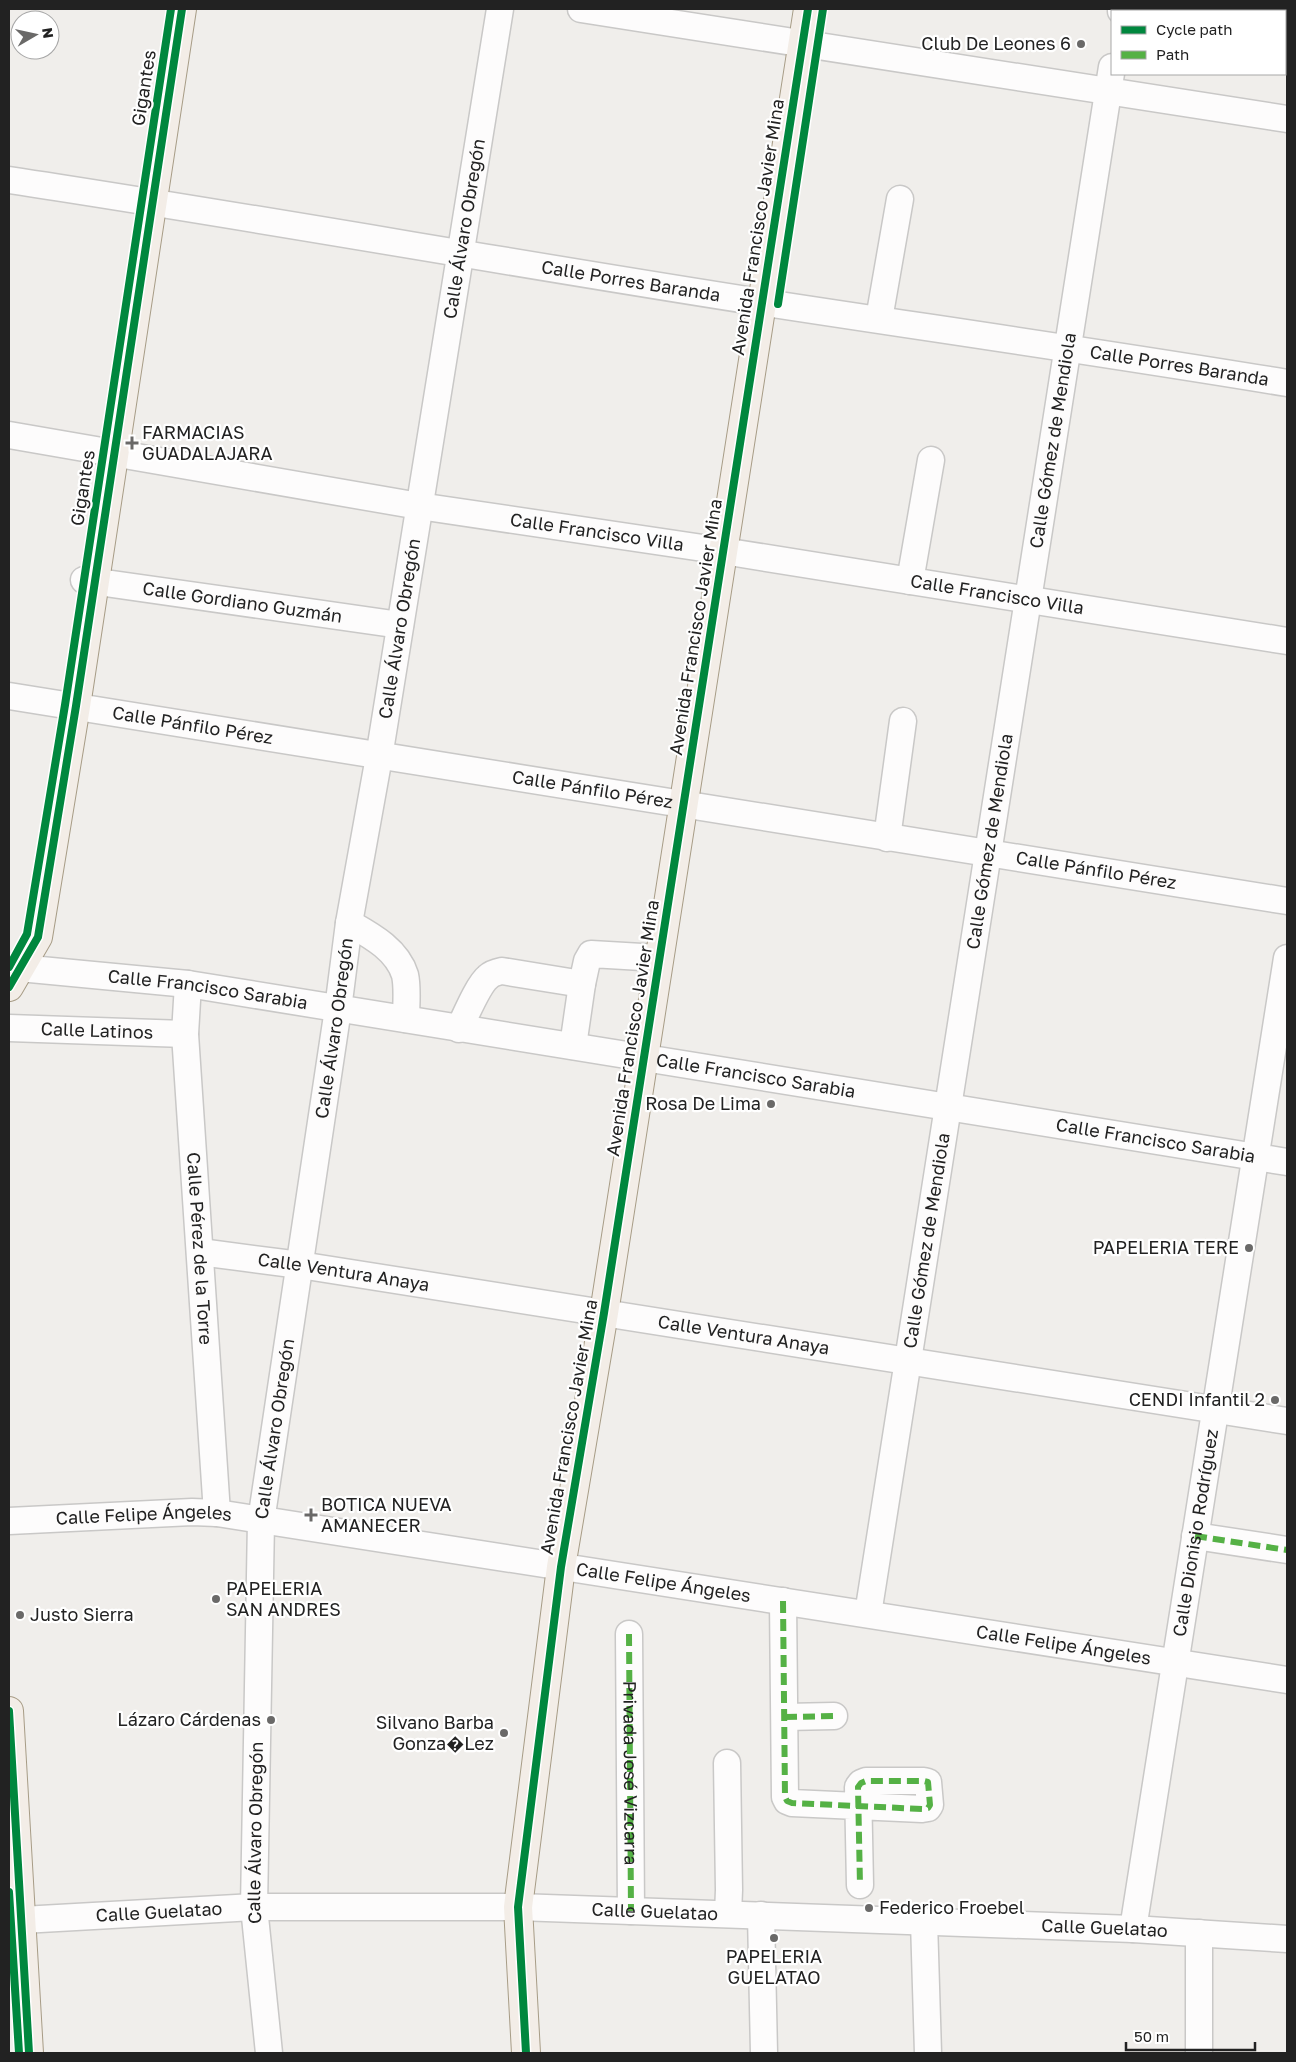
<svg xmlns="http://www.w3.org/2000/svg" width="1296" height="2062" viewBox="0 0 1296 2062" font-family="'Golos Text',sans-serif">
<rect width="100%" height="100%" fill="#f0eeeb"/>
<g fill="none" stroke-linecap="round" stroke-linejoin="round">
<defs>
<g id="minor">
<path d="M 581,9 L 1287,119"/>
<path d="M 1121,11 L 1121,9"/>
<path id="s1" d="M 9,180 C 260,218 509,263 760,302 C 936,329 1112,354 1287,383"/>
<path d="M 879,319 L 900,199"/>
<path id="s2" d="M 9,435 L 419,506 L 723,551 L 1287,641"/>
<path id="s3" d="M 84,580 L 400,625"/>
<path d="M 910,581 L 931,460"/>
<path id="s4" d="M 9,696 L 1287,901"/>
<path d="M 887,838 L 903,721"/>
<path d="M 349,923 C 370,935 397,949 405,975 C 408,988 406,1005 406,1019"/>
<path id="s5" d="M 9,967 L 188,984 L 1287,1162"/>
<path id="s6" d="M 188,984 L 185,1034 L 217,1513"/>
<path id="s7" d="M 9,1028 L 185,1034"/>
<path d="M 459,1029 C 465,1017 478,985 488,977 C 492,973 497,972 502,971 L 582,984 L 587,961 L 591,954 L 659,958"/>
<path d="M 573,1046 L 582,984"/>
<path id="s8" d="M 200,1252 L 300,1265 L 1287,1421"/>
<path id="s9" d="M 9,1521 L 192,1512 L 217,1513 L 1287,1680"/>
<path d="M 1195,1536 L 1287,1550"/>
<path d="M 783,1601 L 785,1797 L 787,1801 L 792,1803 L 922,1809 L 928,1808 L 930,1805 L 928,1782 L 924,1781 L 866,1781 L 861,1783 L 858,1787 L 860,1885"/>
<path id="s10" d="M 868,1614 L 1112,67"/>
<path id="s11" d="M 629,1634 L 631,1911"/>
<path d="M 785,1717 L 834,1716"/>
<path d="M 727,1763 L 729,1890 L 728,1914"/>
<path d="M 761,1915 L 764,2053"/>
<path d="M 924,1921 L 928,2053"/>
<path id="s12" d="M 9,1927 L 22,1920 L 254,1907 L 518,1907 L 1133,1929 L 1287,1939"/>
<path id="s13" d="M 1133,1929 L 1287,958"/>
<path id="s14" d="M 269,2053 L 254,1907 L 261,1521 L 338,1009 L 349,923 L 379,757 L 500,9"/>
<path d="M 1199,2053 L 1199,1933"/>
</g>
<path id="major" d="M 9,987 L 38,937 L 76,706 L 182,9
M 9,1711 L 29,2053
M 526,2053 L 518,1907 L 561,1567 L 604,1313 L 808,9"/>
</defs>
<use href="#minor" stroke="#c9c8c7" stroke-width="29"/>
<use href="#major" stroke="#a79c86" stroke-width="30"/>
<use href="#minor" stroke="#fdfcfc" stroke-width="26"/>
<use href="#major" stroke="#f3ede7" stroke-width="28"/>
<path stroke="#55b145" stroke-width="6" stroke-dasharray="12 6" stroke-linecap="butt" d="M 1195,1536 L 1287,1550
M 783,1601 L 785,1797 L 787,1801 L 792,1803 L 922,1809 L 928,1808 L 930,1805 L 928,1782 L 924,1781 L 866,1781 L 861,1783 L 858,1787 L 860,1885
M 629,1634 L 631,1911
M 785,1717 L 834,1716"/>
<defs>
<path id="cycleway" d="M 778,304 L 823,9
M 9,967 L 27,934 L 65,705 L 171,9
M 9,987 L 38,937 L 76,706 L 182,9
M 9,1711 L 29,2053
M 9,1892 L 19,2053
M 526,2053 L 518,1907 L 561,1567 L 604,1313 L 808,9"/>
</defs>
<use href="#cycleway" stroke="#fff" stroke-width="11"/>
<use href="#cycleway" stroke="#00873e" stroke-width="8"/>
</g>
<g fill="#6a6968" stroke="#fff" stroke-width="2">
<circle cx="1081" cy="44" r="5"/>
<path d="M129.5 435.5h5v5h5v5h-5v5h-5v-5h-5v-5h5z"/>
<circle cx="771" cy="1104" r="5"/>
<circle cx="1249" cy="1248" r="5"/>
<circle cx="1275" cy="1400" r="5"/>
<path d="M308.5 1507.5h5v5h5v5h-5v5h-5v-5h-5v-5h5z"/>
<circle cx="216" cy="1599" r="5"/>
<circle cx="20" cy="1615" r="5"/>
<circle cx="271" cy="1720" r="5"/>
<circle cx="504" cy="1733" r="5"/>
<circle cx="869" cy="1908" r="5"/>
<circle cx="774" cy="1938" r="5"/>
</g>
<g text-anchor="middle" stroke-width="4.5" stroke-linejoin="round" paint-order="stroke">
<g font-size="18" fill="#222" stroke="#fff" text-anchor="end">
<text x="1071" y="50">Club De Leones 6</text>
<text x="142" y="439" text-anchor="start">FARMACIAS<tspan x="142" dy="21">GUADALAJARA</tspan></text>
<text x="761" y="1110">Rosa De Lima</text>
<text x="1239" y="1254">PAPELERIA TERE</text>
<text x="1265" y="1406">CENDI Infantil 2</text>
<text x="321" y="1511" text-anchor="start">BOTICA NUEVA<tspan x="321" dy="21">AMANECER</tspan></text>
<text x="226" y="1595" text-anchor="start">PAPELERIA<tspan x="226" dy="21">SAN ANDRES</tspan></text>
<text x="30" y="1621" text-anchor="start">Justo Sierra</text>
<text x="261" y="1726">Lázaro Cárdenas</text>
<text x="494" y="1729">Silvano Barba<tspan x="494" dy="21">Gonza�Lez</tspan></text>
<text x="879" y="1914" text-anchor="start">Federico Froebel</text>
<text x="774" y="1963" text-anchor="middle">PAPELERIA<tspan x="774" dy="21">GUELATAO</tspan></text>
</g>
<g font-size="18" fill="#222" stroke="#fff">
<text transform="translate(144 88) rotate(-81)" y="6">Gigantes</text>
<text transform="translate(758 227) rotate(-81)" y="6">Avenida Francisco Javier Mina</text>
<text dy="6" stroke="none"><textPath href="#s14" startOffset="1841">Calle Álvaro Obregón</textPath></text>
<text dy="6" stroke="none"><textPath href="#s1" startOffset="630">Calle Porres Baranda</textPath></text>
<text dy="6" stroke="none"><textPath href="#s1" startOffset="1185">Calle Porres Baranda</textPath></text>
<text dy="6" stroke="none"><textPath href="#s10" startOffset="1188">Calle Gómez de Mendiola</textPath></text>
<text transform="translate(83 488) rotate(-81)" y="6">Gigantes</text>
<text dy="6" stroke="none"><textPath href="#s2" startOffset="596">Calle Francisco Villa</textPath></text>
<text dy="6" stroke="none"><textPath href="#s2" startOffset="1001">Calle Francisco Villa</textPath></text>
<text dy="6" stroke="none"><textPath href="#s3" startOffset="160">Calle Gordiano Guzmán</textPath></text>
<text transform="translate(696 627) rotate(-81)" y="6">Avenida Francisco Javier Mina</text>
<text dy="6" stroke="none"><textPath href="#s14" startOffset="1436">Calle Álvaro Obregón</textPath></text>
<text dy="6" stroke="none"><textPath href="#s4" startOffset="186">Calle Pánfilo Pérez</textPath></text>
<text dy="6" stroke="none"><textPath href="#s4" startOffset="591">Calle Pánfilo Pérez</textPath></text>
<text dy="6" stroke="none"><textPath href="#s10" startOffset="782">Calle Gómez de Mendiola</textPath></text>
<text dy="6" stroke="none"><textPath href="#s4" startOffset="1101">Calle Pánfilo Pérez</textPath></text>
<text dy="6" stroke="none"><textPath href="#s5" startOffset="200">Calle Francisco Sarabia</textPath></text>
<text dy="6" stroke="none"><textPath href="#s14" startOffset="1031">Calle Álvaro Obregón</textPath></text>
<text transform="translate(633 1028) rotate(-81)" y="6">Avenida Francisco Javier Mina</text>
<text dy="6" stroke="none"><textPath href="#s7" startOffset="88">Calle Latinos</textPath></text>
<text dy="6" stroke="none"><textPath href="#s5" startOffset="755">Calle Francisco Sarabia</textPath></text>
<text dy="6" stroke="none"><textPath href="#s5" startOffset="1160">Calle Francisco Sarabia</textPath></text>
<text dy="6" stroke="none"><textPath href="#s10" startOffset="378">Calle Gómez de Mendiola</textPath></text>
<text dy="6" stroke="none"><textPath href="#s6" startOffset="265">Calle Pérez de la Torre</textPath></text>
<text dy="6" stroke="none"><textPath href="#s8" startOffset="145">Calle Ventura Anaya</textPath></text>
<text dy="6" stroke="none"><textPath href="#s8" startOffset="550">Calle Ventura Anaya</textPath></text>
<text transform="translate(569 1427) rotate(-80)" y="6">Avenida Francisco Javier Mina</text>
<text dy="6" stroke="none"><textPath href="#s14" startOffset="626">Calle Álvaro Obregón</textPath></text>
<text dy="6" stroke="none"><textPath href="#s9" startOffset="135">Calle Felipe Ángeles</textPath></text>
<text dy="6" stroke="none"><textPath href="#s13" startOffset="401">Calle Dionisio Rodríguez</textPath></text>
<text dy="6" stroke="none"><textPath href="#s9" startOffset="660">Calle Felipe Ángeles</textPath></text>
<text dy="6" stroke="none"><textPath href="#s9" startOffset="1065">Calle Felipe Ángeles</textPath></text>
<text dy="6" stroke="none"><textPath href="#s11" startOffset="139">Privada José Vizcarra</textPath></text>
<text dy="6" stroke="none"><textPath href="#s14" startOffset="221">Calle Álvaro Obregón</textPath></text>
<text dy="6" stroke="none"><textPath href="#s12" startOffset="648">Calle Guelatao</textPath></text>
<text dy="6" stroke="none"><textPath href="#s12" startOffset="152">Calle Guelatao</textPath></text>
<text dy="6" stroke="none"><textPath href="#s12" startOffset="1098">Calle Guelatao</textPath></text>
</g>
</g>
<rect width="1296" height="2062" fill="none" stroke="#222222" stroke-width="20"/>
<rect x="1111" y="10" width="175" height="65" fill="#ffffff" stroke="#a7a7a7"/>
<rect x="1121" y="26" width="25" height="8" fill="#00873e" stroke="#a7a7a7"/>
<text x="1156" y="35" font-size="15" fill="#222222">Cycle path</text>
<rect x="1121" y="51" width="25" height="8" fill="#55b145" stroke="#a7a7a7"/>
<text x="1156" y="60" font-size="15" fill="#222222">Path</text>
<g transform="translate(35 35) rotate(81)"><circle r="24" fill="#ffffff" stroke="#a7a7a7"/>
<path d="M0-4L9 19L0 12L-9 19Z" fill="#6a6968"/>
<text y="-8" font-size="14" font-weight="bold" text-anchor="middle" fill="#222222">N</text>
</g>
<path d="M1126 2042v8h129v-8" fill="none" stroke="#222222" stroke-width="2.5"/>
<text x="1134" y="2042" font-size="15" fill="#222222" stroke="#ffffff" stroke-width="4" paint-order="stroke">50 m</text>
</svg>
